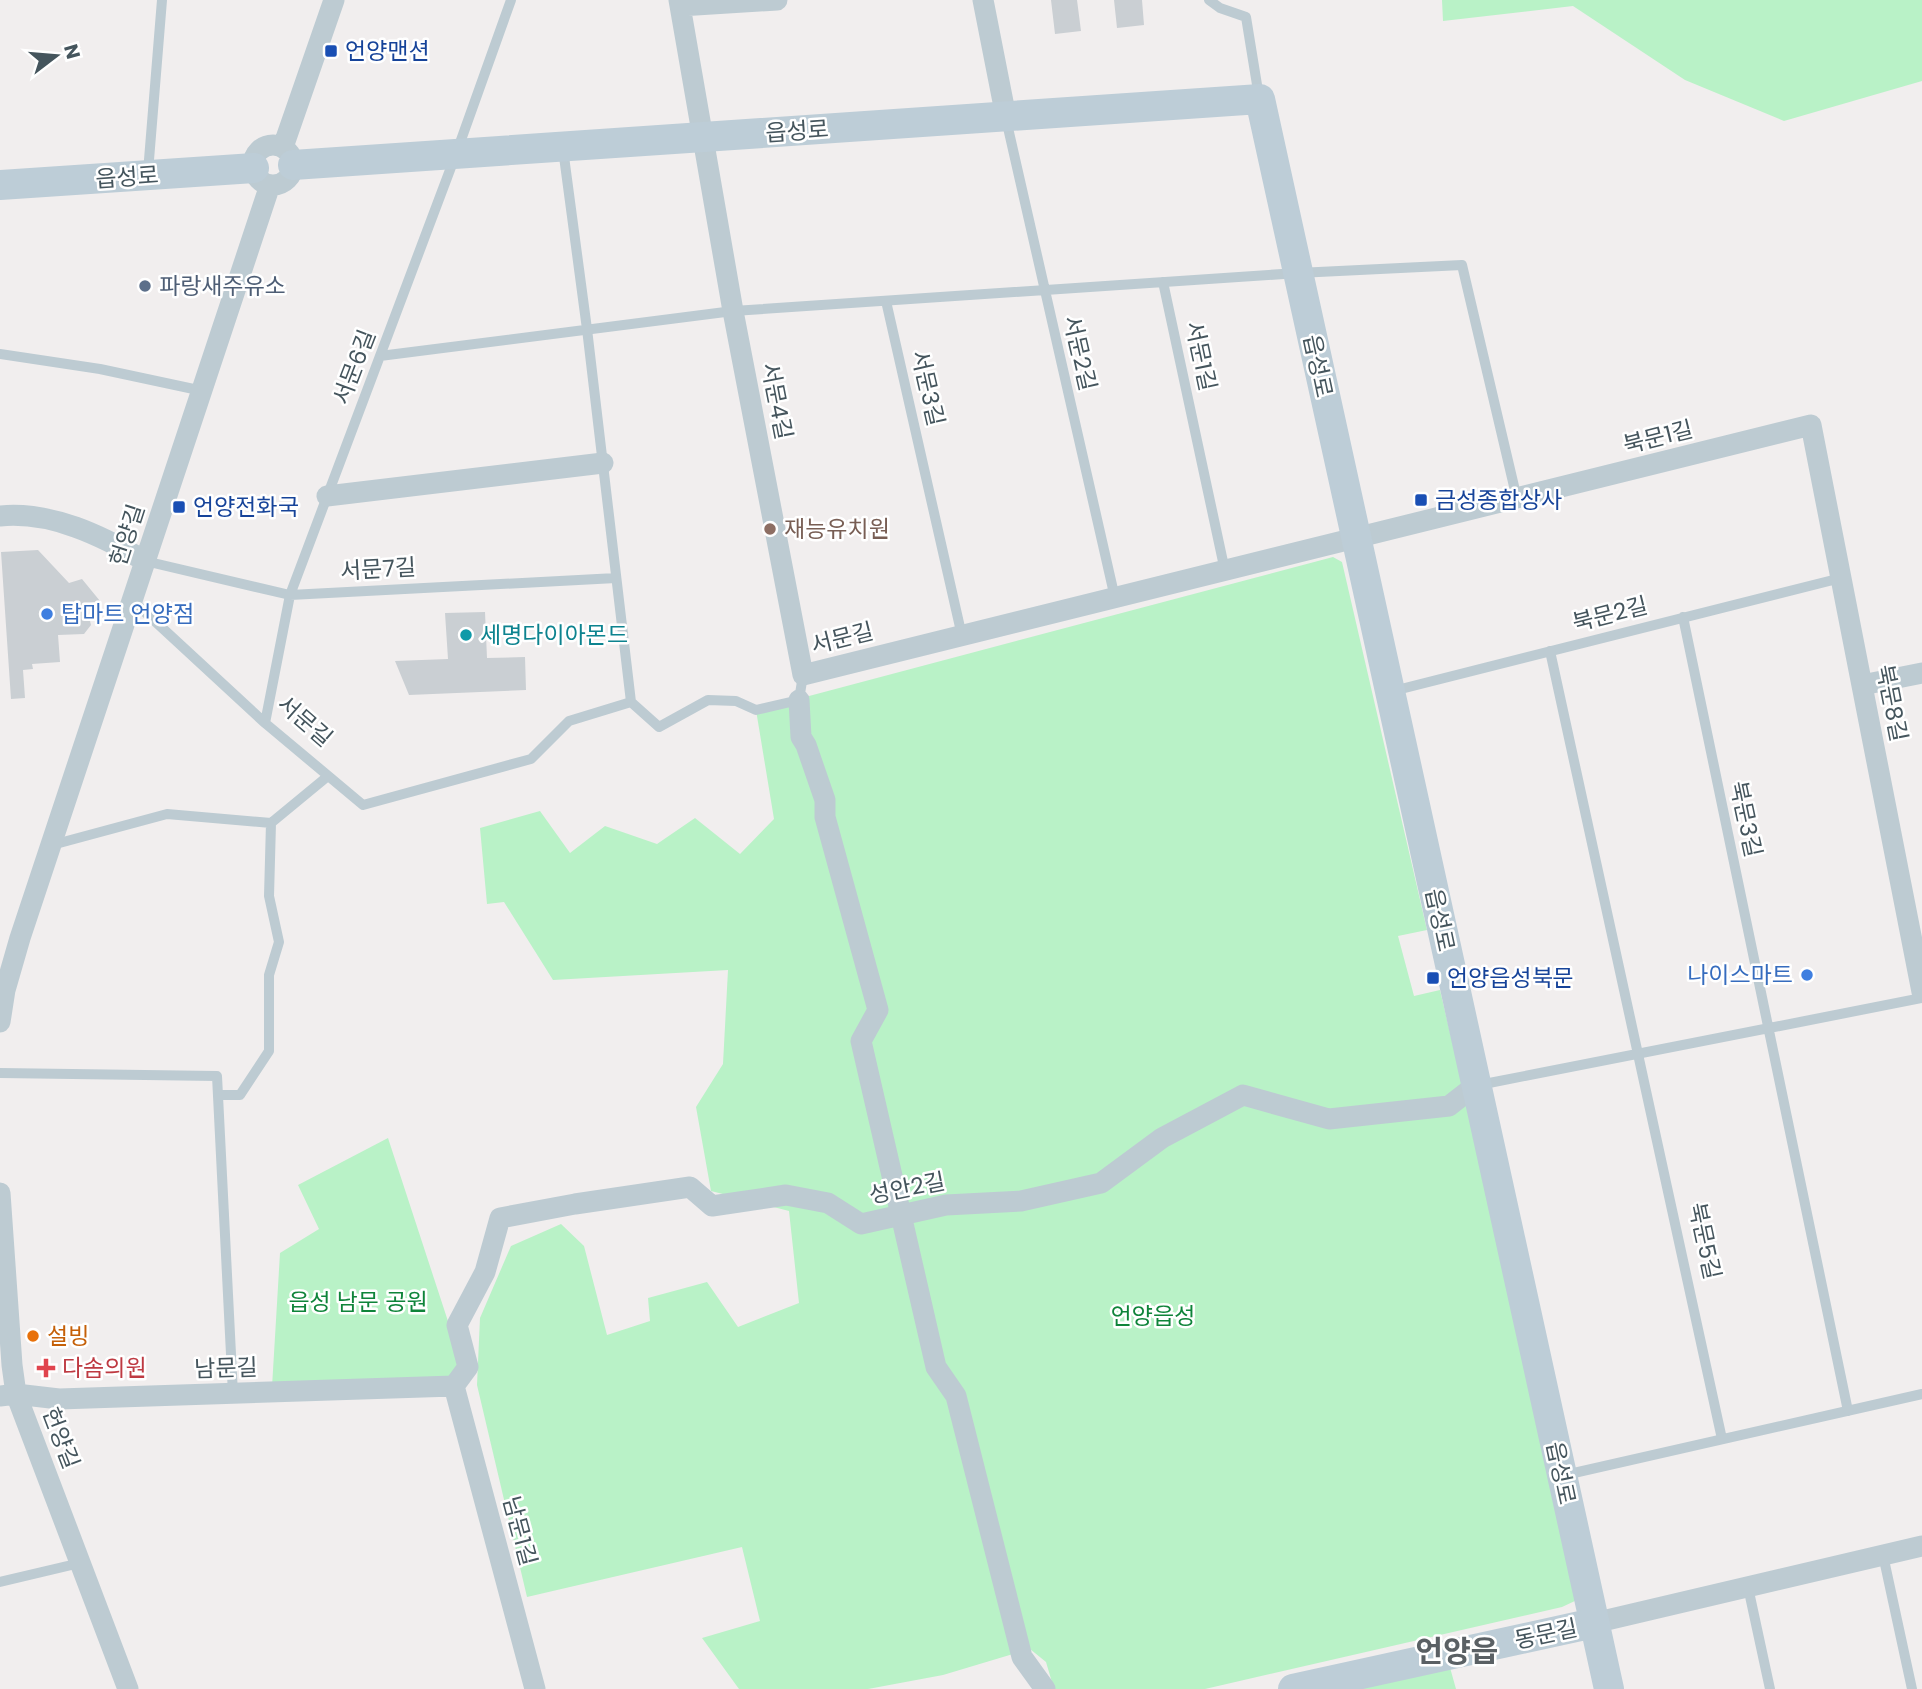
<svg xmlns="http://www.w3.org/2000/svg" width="1922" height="1689" viewBox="0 0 1922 1689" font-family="Poppins,'Noto Sans KR',sans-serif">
<rect width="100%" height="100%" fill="#f1eeee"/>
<path fill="#b9f2c7" d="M 1442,0 L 1922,0 L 1922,81 L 1784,121 L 1685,80 L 1573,6 L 1443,21 Z
M 1333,557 L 1342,562 L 1427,930 L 1398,936 L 1414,996 L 1440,990 L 1524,1346 L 1577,1600 L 1562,1607 L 1205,1689 L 1054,1689 L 1046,1662 L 1030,1649 L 943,1675 L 868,1689 L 739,1689 L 702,1638 L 760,1621 L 742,1547 L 527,1597 L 477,1385 L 480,1318 L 511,1246 L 561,1224 L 584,1246 L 607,1335 L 650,1321 L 648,1298 L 707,1282 L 738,1327 L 799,1303 L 789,1211 L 711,1191 L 696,1107 L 723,1064 L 728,970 L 553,980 L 504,902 L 487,904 L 480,828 L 540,811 L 570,853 L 605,826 L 657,844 L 695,818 L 740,854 L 774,819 L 756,710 Z
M 388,1138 L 462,1364 L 448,1379 L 272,1387 L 280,1253 L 319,1229 L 298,1185 Z
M 1449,1664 L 1456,1689 L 1334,1689 Z"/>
<path fill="#cacfd3" d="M 1051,0 L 1077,0 L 1081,31 L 1055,34 Z
M 1114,0 L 1142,0 L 1144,25 L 1117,28 Z
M 38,550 L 69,583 L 82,579 L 100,601 L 86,604 L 91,625 L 84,634 L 58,635 L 60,662 L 32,664 L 33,669 L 23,670 L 25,698 L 11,699 L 1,552 Z
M 485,612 L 487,658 L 525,657 L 526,690 L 409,695 L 395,661 L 448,659 L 445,613 Z"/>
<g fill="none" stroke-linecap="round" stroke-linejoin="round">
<path stroke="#bdcbd2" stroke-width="10" d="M 1209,0 L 1220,8 L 1246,17 L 1259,97
M 1006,119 L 1115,598
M 563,149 L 587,329 L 631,702
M 148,172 L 162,0
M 1163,282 L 1225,571
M 886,301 L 962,636
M 0,354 L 100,369 L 203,391
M 380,356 L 733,311 L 1298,273 L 1462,265 L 1517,499
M 145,561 L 290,595 L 616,578
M 133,601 L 265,723 L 363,805 L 531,759 L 569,721 L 631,702 L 659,727 L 708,700 L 736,701 L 756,710 L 799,700 L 803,675
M 1683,617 L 1848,1411
M 1550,651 L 1722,1439
M 1393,691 L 1841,578
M 265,723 L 290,595 L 456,154 L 511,0
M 52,845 L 167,814 L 271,823 L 328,776
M 0,1073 L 217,1076 L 233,1394
M 1479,1085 L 1922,998
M 218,1095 L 240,1095 L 269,1051 L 269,975 L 279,942 L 269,896 L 271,823
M 1565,1475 L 1922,1394
M 1883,1555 L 1912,1689
M 0,1582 L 80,1563
M 1748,1587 L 1770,1689"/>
<path stroke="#bdcbd2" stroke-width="21" d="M 679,0 L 733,311 L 803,675 L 1811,425 L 1922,992
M 983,0 L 1006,117
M 680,6 L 777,0
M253 165a20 20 0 1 1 40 0a20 20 0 1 1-40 0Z
M 283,147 L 334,0
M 327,496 L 603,463
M 0,516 C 52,511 102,536 145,561
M 1862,685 L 1922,673
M 799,700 L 801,737 L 806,745 L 825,800 L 825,817 L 878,1010 L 861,1041 L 936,1367 L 956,1396 L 1022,1657 L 1045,1689
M 0,1022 L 5,990 L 20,938 L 270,185
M 0,1193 L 12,1365 L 16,1394 L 128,1689
M 454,1386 L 468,1367 L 457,1325 L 485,1272 L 500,1218 L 575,1204 L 690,1187 L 712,1206 L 786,1195 L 828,1203 L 861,1224 L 946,1205 L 1021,1201 L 1101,1183 L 1162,1138 L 1243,1095 L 1329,1119 L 1449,1106 L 1476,1085
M 454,1386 L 535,1689
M 0,1396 L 16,1394 L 59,1399 L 454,1386
M 1594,1623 L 1922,1546"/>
<path stroke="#bdcdd7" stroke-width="30" d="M 293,165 L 1260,99 L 1609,1689
M 0,185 L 254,168
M 1293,1689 L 1594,1623"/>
</g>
<g fill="#1a4fb4" stroke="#fff" stroke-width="2.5">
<rect x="324" y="44" width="14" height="14" rx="3.5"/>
<rect x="1414" y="493" width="14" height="14" rx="3.5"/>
<rect x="172" y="500" width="14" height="14" rx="3.5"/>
<rect x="1426" y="971" width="14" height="14" rx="3.5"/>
</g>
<circle fill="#5c6f8a" stroke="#fff" stroke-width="2.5" cx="145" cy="286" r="7"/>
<circle fill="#8d6e63" stroke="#fff" stroke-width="2.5" cx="770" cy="529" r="7"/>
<g fill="#3f7fe0" stroke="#fff" stroke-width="2.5">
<circle cx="47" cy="614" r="7"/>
<circle cx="1807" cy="975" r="7"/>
</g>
<circle fill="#0f9aa8" stroke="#fff" stroke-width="2.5" cx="466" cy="635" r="7"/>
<circle fill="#e8710a" stroke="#fff" stroke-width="2.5" cx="33" cy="1336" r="7"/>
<path fill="#e0444e" stroke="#fff" stroke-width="2.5" d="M42.5 1357.5h7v7h7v7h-7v7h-7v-7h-7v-7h7z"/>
<g text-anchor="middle" stroke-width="5" stroke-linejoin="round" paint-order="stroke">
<g font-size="23" fill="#164399" stroke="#fff" text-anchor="start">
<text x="345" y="59">언양맨션</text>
<text x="1435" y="508">금성종합상사</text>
<text x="193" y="515">언양전화국</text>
<text x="1447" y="986">언양읍성북문</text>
</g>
<g font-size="23" fill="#45555d" stroke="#fff">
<text transform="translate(797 131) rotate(-4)" y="8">읍성로</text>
<text transform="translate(127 177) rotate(-4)" y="8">읍성로</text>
<text transform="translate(1080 353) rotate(77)" y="8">서문2길</text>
<text transform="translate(1201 356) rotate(78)" y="8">서문1길</text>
<text transform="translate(1318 366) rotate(78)" y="8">읍성로</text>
<text transform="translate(354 367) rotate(-69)" y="8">서문6길</text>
<text transform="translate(928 388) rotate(77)" y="8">서문3길</text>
<text transform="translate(777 401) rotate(79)" y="8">서문4길</text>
<text transform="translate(1658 437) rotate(-14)" y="8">북문1길</text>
<text transform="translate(127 535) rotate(-72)" y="8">헌양길</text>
<text transform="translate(378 569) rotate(-3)" y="8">서문7길</text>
<text transform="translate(1610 614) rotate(-14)" y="8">북문2길</text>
<text transform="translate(842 638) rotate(-14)" y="8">서문길</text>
<text transform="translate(1892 703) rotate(79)" y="8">북문8길</text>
<text transform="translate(305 721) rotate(41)" y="8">서문길</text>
<text transform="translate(1746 819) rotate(78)" y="8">북문3길</text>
<text transform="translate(1440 920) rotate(78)" y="8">읍성로</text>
<text transform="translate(907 1188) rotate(-11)" y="8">성안2길</text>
<text transform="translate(1705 1241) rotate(78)" y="8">북문5길</text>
<text transform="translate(226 1368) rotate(-2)" y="8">남문길</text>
<text transform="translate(61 1438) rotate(69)" y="8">헌양길</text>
<text transform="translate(1561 1473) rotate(78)" y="8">읍성로</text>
<text transform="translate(520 1531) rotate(75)" y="8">남문1길</text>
<text transform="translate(1546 1634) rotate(-12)" y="8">동문길</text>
</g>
<g font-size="23" fill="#4e5e75" stroke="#fff" text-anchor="start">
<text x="159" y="294">파랑새주유소</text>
</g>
<g font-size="23" fill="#785e54" stroke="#fff" text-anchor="start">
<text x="784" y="537">재능유치원</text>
</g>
<g font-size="23" fill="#366cbe" stroke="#fff" text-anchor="start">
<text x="61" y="622">탑마트 언양점</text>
<text x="1793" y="983" text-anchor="end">나이스마트</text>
</g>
<g font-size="23" fill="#0d838f" stroke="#fff" text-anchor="start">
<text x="480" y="643">세명다이아몬드</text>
</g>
<g font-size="23" fill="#0f843a" stroke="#fff">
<text x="358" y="1310">읍성 남문 공원</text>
<text x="1153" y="1324">언양읍성</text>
</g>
<g font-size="23" fill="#c56008" stroke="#fff" text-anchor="start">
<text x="47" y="1344">설빙</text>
</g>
<g font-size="23" fill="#be3a42" stroke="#fff" text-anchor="start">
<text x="62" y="1376">다솜의원</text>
</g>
<g font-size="30" font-weight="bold" fill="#5a6064" stroke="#fff">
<text x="1457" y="1662">언양읍</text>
</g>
</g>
<g transform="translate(56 56) rotate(74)" stroke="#ffffff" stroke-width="5" paint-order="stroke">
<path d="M0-5L12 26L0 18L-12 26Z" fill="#45555d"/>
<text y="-10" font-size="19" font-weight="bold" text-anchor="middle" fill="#45555d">N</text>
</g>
</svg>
